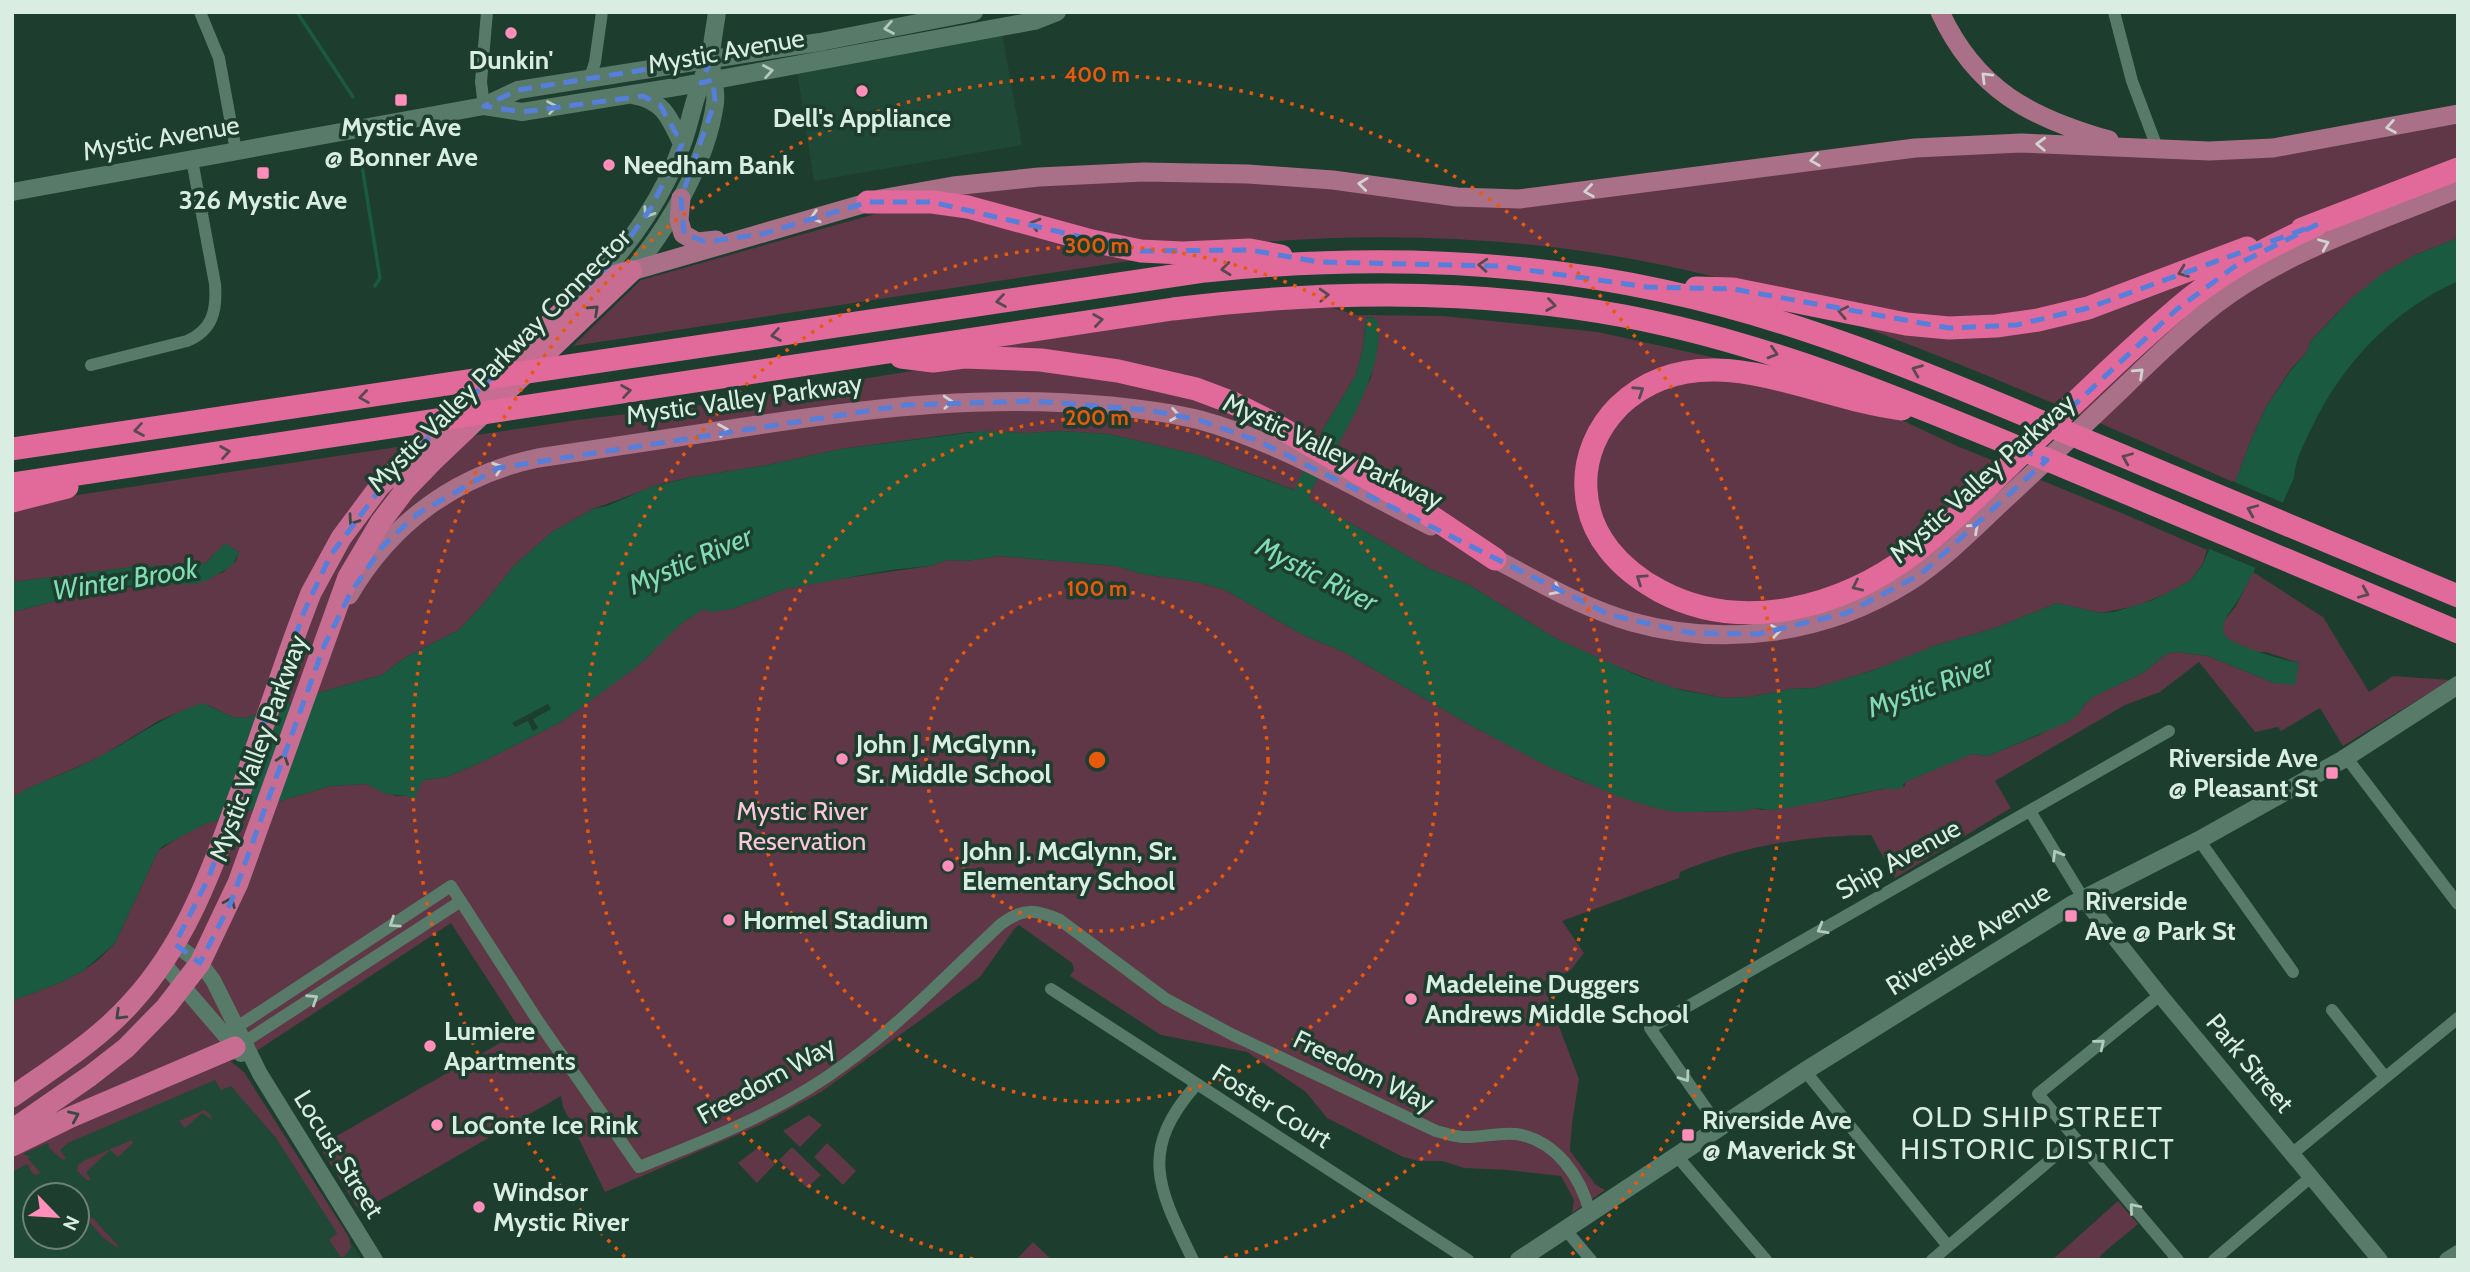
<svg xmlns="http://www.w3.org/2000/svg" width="2470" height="1272" viewBox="0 0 2470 1272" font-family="Cabin,sans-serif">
<rect width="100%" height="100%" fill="#1d3d2f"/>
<path fill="#1f4836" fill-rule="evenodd" d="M 1002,33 L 1022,145 L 814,181 L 797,71 Z
M 231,1061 L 244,1072 L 362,1260 L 12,1260 L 12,1159 ZM 35,1195 L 77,1195 L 77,1237 L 35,1237 Z"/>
<path fill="#5f3746" d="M 2458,122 L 2458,238 L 2415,255 L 2394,268 L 2337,313 L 2311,341 L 2307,352 L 2291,369 L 2266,407 L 2251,440 L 2235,483 C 2116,430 1996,377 1874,331 C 1822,312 1772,292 1719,278 C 1563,238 1399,229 1240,244 L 573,346 L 641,280 L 875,214 L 912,209 L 951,196 L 1023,187 L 1132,181 L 1246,182 L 1355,191 L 1435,203 L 1891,158 L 1994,151 L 2115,155 Z
M 1312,302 L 1357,315 L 1443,316 L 1598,332 L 1752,366 L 1893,416 L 1957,446 L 2124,514 L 2207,550 L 2203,563 L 2190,581 L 2168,593 L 2136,606 L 2100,613 L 2057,603 L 1998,627 L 1934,646 L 1904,660 L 1839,681 L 1815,688 L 1790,689 L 1750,697 L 1725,698 L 1669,687 L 1590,656 L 1555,638 L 1469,585 L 1428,568 L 1309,499 L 1313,487 L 1371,378 L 1378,335 L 1378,325 L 1374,318 L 1366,317 L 1363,348 L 1356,375 L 1322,431 L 1295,490 L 1199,455 L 1108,434 L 1061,431 L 1028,433 L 970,432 L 841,449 L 768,465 L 692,477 L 661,484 L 593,509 L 552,532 L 514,566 L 485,602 L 459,630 L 406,657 L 382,675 L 318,693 L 247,718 L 232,717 L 208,705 L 195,706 L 160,720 L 100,757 L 27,789 L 12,799 L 12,612 L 100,590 L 177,583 L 222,573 L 236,561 L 239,551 L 214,554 L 206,563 L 134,567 L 12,582 L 12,509 L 71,496 L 150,484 L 577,420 L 694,406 L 918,370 L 997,344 Z
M 1000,556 L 1116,566 L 1142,574 L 1198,582 L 1225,590 L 1303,635 L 1344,652 L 1472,726 L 1576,779 L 1652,807 L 1708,812 L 1736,811 L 1755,808 L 1761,810 C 1800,806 1839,799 1877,790 C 1887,788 1895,789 1905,786 L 1905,782 L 1971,754 L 1988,756 L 2039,735 L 2080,710 L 2092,697 L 2143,673 L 2166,654 L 2176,652 L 2208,656 L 2274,683 L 2299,663 L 2266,652 L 2255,652 L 2229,640 L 2223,633 L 2223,622 L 2236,606 L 2253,572 L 2323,617 L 2369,692 L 2393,676 L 2450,680 L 2343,746 L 2320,708 L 2281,731 L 2278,727 L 2255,732 L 2199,662 L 2160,692 L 2125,705 L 1995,781 L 2011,808 L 1895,878 L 1871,835 C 1804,836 1741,846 1680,872 L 1679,878 L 1562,921 L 1584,953 L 1570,971 L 1542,982 L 1579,1079 L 1572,1123 L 1570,1151 L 1596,1185 L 1605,1190 L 1572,1213 L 1574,1200 L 1561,1176 L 1507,1170 L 1464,1168 L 1442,1161 L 1418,1161 L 1403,1157 L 1327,1118 L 1306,1092 L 1247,1052 L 1161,1035 L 1070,976 L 1074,970 L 1072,963 L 1019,925 L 1015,928 L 980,977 L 821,1092 L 760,1125 L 605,1192 L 563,1107 L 561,1096 L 360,1212 L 319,1146 L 521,1031 L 451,923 L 255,1052 L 245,1058 L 230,1061 L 244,1072 L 349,1237 L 351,1248 L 344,1257 L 340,1256 L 329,1240 L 337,1233 L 276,1138 L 231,1086 L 221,1090 L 215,1080 L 68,1143 L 60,1150 L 66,1158 L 63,1160 L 50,1149 L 48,1143 L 23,1154 L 31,1157 L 28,1159 L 40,1172 L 37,1175 L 33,1174 L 27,1164 L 12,1172 L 12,1001 L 62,982 L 83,971 L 98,960 L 115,943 L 158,851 L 184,834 L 205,824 L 330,786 L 366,784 L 396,796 L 407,796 L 424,780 L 446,777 L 482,762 L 561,722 L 648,657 L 655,647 L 682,623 L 704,608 L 732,609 L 785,589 L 832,580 L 930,566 L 947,560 L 966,561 Z
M 204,1110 L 211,1115 L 211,1119 L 202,1113 L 185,1128 L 179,1121 Z
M 809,1115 L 822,1125 L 800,1147 L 783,1131 Z
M 132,1140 L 133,1143 L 118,1157 L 110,1150 L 86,1172 L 91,1180 L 87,1180 L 77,1171 L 78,1165 L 85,1160 Z
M 827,1143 L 856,1171 L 843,1185 L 814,1157 Z
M 759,1147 L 775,1164 L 757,1183 L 738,1163 Z
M 792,1147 L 821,1175 L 807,1188 L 779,1160 Z
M 2118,1201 L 2138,1224 L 2102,1254 L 2098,1260 L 2052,1260 Z
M 92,1217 L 119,1247 L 118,1248 L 102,1237 L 88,1220 Z
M 1033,1242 L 1052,1260 L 1016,1260 Z"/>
<path fill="#195a40" d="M 2458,238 L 2458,281 C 2392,311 2343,363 2312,427 C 2304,444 2295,459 2294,478 C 2282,502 2274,528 2263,553 C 2256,568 2248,582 2240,597 C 2234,608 2218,622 2225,635 C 2230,645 2286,661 2299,663 L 2295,685 L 2274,683 L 2208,656 L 2176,652 L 2166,654 L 2143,673 L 2093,697 L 2082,707 L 2080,713 L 2068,722 L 1988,756 L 1972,754 L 1905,782 L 1901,789 L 1881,789 L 1793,807 L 1770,810 L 1755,808 L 1744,811 L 1675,812 L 1652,807 L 1620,797 L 1547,766 L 1472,726 L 1344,652 L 1303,635 L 1225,590 L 1198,582 L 1142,574 L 1116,566 L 1000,556 L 966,561 L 947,560 L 930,566 L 890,570 L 785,589 L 732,609 L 711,612 L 704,609 L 682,623 L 638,666 L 561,722 L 482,762 L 446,777 L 424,780 L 419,787 L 415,800 L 407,796 L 386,794 L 366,784 L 330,786 L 205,824 L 163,846 L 158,851 L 115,943 L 83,971 L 62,982 L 12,1001 L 12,799 L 16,795 C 43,780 73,771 101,756 C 135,738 165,715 203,703 L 232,717 L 247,718 L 318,693 L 382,675 L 406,657 L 459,630 L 485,602 L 514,566 L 552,532 L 593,509 L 607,506 L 651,487 L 692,477 L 768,465 L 841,449 L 983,431 L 1028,433 L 1061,431 L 1108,434 L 1199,455 L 1294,490 L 1322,431 L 1356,375 L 1363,348 L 1366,317 L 1377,319 C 1388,370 1338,443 1313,487 L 1309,499 L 1428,568 L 1469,585 L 1555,638 L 1641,677 L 1681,690 L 1725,698 L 1750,697 L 1790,689 L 1815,688 L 1874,670 L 1934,646 L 1998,627 L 2057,603 L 2100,613 L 2114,612 L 2153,600 L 2190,581 L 2203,564 L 2215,536 L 2251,440 L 2266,407 L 2291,370 L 2307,352 L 2311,341 L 2353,297 L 2382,274 L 2415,255 Z
M 225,543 L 239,552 L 233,565 L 208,580 L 195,584 L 127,586 L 100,590 L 12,612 L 12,582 L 134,567 L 206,563 Z"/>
<path fill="#1d3d2f" d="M 2232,481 L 2286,504 L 2258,569 L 2205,547 Z
M 548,704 L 551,709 L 533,719 L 538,728 L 533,731 L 528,721 L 515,727 L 512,723 Z"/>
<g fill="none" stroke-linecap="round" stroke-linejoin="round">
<path stroke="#195a40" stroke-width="3.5" d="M 297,12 L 353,97
M 362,166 L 380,278 L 375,286"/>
<path stroke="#587a69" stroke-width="12" d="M 200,12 L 219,58 L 236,151
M 2114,12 L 2132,81 L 2158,150
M 590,78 L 595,62 L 602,12
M 484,106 L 481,82 L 487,12
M 91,365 L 187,341 C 213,330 217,310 215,284 L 192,160
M 2346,757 L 2458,904
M 2030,811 L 2083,898
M 2199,840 L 2293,972
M 1051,989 L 1468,1260
M 2160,995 L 2038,1094 L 2178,1260
M 2332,1010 L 2385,1077
M 231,1031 L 451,886 L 538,1021 L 639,1167 C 710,1139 784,1110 845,1064 C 902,1023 950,972 1001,924 C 1023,908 1035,909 1060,920 L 1166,999 L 1233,1035 L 1436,1131 C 1444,1133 1453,1136 1462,1137 C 1480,1138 1498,1132 1516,1134 C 1556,1140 1581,1177 1590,1213
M 238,1046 L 461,901
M 1805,1071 L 1948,1246
M 1719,1127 L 1650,1028 L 2169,731
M 2293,1153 L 2458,1018
M 1676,1155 L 1766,1260
M 1565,1229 L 1591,1260
M 1193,1260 C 1158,1188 1138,1151 1196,1085
M 1932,1260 L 2075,1139
M 2214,1260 L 2312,1176"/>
<path stroke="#587a69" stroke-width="16" d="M 2083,898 L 2160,995 L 2380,1260
M 175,944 L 200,963 L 213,980 L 260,1074 L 375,1260
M 163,963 L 241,1054
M 2447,1260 L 2458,1253"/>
<path stroke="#587a69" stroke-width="18" d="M 633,95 C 664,100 670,119 682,144
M 484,106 L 522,112 L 682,86 L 1034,21 L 1057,12
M 12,192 L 484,106 L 518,90 L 820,42 L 974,12
M 632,271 C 669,226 707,162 715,103 C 717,89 711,74 711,60 C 711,45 715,28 717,12
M 593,282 C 632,243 665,194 683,142 C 691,120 694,97 704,75
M 1519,1260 L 1805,1071 L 2073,904 L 2199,840 L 2342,760 L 2458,685"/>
<path stroke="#aa7087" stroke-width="19" d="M 1940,12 C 1976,90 2031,118 2109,140
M 681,198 L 679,220 L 683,234 L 697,242 L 716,240
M 632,271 L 880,199 L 953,186 L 1039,177 L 1144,172 L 1248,174 L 1333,180 L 1457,197 L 1519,199 L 1915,148 L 2021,143 L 2209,151 L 2273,148 L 2458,114
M 1482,552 C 1531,577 1579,607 1632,622 C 1725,648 1825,634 1907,583 C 1942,561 1972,530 2002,502 C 2043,464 2083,426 2123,388 C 2153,359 2183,330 2216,304 C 2287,250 2376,223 2458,189
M 349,595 C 391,523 456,475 538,458 C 612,447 685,436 758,425 C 876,407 992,394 1111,406 C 1141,409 1171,413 1200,420 C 1280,442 1357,489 1431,526"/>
<path stroke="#c66d91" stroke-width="21" d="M 12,1097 C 54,1067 99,1040 133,1001 C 182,947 208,881 232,814 C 260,741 282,666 311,593 L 341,538 L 379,487 L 593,282 L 630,271
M 12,1130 L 90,1076 L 126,1048 L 166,1007 L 200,963 L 238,883 L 348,577 L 380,523 L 405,490 L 433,461 L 632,271
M 12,1146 L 71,1117 L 235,1047"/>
<path stroke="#e16a9b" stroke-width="23" d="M 868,202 L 932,202 L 968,207 L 1092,241 L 1141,251 L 1182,253 L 1250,250 L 1281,256
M 2302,229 L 2458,169
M 1696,288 L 1733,289 L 1906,324 L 1949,328 L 1996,326 L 2038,320 L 2088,308 L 2247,248
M 901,357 L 933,361 L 964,357 L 1041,360 L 1118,371 L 1196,389 L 1233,403 L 1267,420 L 1414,505 L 1495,559
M 1902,409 C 1810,398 1700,329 1619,406 C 1597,428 1584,458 1586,489 C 1588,536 1621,570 1660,591 C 1743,635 1842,607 1914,553 C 1950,525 1983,491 2016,459 C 2069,409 2120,357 2176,310 C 2218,273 2266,248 2316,225
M 12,449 L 1205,271 C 1359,255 1512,258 1664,291 C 1809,322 1944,381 2080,438 C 2206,491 2332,544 2458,596
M 12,484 L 1173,309 C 1324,290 1474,288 1624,316 C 1772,344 1908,402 2046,459 C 2183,517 2320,575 2458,632
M 12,501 L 67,487"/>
</g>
<defs><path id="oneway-chevron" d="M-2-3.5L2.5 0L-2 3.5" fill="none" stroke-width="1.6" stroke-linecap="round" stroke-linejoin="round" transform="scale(1.75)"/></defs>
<g stroke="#b3cabe">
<use href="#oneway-chevron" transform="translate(889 28) rotate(170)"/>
<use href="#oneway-chevron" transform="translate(768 71) rotate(-10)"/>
<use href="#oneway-chevron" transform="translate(552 107) rotate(-10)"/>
<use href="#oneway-chevron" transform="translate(648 213) rotate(123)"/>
<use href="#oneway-chevron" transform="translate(2057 855) rotate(-121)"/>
<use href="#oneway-chevron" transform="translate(394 923) rotate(146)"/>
<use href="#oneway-chevron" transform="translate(1822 929) rotate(150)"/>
<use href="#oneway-chevron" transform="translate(313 999) rotate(-33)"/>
<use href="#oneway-chevron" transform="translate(2100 1044) rotate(-39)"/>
<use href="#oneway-chevron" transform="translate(1685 1077) rotate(55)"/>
<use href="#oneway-chevron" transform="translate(2134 1208) rotate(-130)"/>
</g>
<g stroke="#d0d4d1">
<use href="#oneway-chevron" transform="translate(1986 77) rotate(-135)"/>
<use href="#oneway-chevron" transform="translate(2391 127) rotate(170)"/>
<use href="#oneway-chevron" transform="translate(2041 144) rotate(-178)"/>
<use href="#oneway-chevron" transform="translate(1815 160) rotate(172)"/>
<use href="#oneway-chevron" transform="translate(1363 184) rotate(-173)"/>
<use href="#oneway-chevron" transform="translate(1589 191) rotate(172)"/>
<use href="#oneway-chevron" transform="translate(815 217) rotate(162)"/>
<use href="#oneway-chevron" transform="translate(2324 244) rotate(-23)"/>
<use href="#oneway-chevron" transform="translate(2139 373) rotate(-43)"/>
<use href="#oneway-chevron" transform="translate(948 402) rotate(-3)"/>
<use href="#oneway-chevron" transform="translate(1175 415) rotate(10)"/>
<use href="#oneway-chevron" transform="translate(723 430) rotate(-9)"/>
<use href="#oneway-chevron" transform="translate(498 468) rotate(-19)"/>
<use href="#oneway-chevron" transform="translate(1974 528) rotate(-43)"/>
<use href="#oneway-chevron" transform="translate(1556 590) rotate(27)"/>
<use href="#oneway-chevron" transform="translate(1776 631) rotate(-9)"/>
</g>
<g stroke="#584a4f">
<use href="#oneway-chevron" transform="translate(1035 224) rotate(-164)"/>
<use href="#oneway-chevron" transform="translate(1483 265) rotate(-176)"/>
<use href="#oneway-chevron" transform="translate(1226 269) rotate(174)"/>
<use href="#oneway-chevron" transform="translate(2183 272) rotate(159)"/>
<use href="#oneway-chevron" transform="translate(1324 295) rotate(-3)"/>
<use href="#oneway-chevron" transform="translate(1001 301) rotate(171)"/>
<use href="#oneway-chevron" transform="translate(1551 305) rotate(8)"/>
<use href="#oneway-chevron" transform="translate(1843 312) rotate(-168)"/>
<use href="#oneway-chevron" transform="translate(1098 320) rotate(-8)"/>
<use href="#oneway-chevron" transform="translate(776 335) rotate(171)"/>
<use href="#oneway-chevron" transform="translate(1773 353) rotate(17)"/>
<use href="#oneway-chevron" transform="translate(1917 370) rotate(-158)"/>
<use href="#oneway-chevron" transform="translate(626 391) rotate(-9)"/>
<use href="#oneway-chevron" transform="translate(1639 391) rotate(-33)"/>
<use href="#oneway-chevron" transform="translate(364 397) rotate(172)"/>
<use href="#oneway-chevron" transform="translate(139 430) rotate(171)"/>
<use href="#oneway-chevron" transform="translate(225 452) rotate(-9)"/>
<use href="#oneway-chevron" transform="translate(2127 458) rotate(-157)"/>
<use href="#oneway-chevron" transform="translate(2252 510) rotate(-157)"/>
<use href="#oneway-chevron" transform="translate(1641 579) rotate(-146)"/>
<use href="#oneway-chevron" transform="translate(1857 586) rotate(155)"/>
<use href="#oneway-chevron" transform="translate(2364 593) rotate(23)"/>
</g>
<g stroke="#3f4743">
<use href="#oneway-chevron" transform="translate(594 310) rotate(-43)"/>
<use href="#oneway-chevron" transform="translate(353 520) rotate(125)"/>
<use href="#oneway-chevron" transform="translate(283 759) rotate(-71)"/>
<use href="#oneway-chevron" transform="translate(230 902) rotate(-67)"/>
<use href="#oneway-chevron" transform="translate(120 1015) rotate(136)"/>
<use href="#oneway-chevron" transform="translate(74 1116) rotate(-24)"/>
</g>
<path fill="none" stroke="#567edb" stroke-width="5" stroke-dasharray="14 9" stroke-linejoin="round" d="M 711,59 L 701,83 L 713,80 L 715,101 L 681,198 L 684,234 L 706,242 L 762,234 L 868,202 L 932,202 L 1141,251 L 1250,250 L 1319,262 L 1499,266 L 1647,287 L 1733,289 L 1949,328 L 2016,325 L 2088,308 L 2316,225 L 2238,264 L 2176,310 L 2025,451 L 2047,460 L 1921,574 L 1847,613 L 1758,634 L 1691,633 L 1610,615 L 1258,441 L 1199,420 L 1148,410 L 1033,401 L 906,405 L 498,468 L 417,514 L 383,546 L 351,592 L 324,646 L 231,902 L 200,963 L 175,944 L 209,877 L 304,612 L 330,556 L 393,472 L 613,261 L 651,208 L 682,144 L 660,105 L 643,96 L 522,112 L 484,106 L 518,90 Z"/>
<g fill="none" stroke="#e8590c" stroke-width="3.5" stroke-dasharray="3.5 7">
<circle cx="1097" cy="760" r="171"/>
<circle cx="1097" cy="760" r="342"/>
<path d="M973 1259A514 514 0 1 1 1221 1259"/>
<path d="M625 1257A685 685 0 1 1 1569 1257"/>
</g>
<g fill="#ff8eba" stroke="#1d3d2f" stroke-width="2.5">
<circle cx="511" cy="33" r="7"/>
<circle cx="862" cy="91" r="7"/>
<rect x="394" y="93" width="14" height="14" rx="3.5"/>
<circle cx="609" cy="165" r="7"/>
<rect x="256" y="166" width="14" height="14" rx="3.5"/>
<circle cx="842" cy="759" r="7"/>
<rect x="2325" y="766" width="14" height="14" rx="3.5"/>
<circle cx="948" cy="866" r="7"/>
<rect x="2064" y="909" width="14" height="14" rx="3.5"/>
<circle cx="729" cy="920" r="7"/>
<circle cx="1411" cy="999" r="7"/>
<circle cx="430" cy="1046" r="7"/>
<circle cx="437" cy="1125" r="7"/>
<rect x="1681" y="1128" width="14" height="14" rx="3.5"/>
<circle cx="479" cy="1207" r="7"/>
</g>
<g text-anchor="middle" stroke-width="7" stroke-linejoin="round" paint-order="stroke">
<g font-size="26" fill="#daede3" stroke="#1d3d2f">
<text transform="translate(726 51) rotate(-10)" y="9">Mystic Avenue</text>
<text transform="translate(161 138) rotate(-10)" y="9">Mystic Avenue</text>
<text transform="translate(499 360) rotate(-45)" y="9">Mystic Valley Parkway Connector</text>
<text transform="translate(744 399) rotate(-8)" y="9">Mystic Valley Parkway</text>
<text transform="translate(1333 451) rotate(25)" y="9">Mystic Valley Parkway</text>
<text transform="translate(1982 478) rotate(-42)" y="9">Mystic Valley Parkway</text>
<text transform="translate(258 748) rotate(-70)" y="9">Mystic Valley Parkway</text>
<text transform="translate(1898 859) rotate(-29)" y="9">Ship Avenue</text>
<text transform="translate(1968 939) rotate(-32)" y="9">Riverside Avenue</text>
<text transform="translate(2250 1063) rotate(50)" y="9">Park Street</text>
<text transform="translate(1364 1071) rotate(26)" y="9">Freedom Way</text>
<text transform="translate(766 1080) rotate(-29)" y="9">Freedom Way</text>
<text transform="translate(1272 1106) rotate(32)" y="9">Foster Court</text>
<text transform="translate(339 1154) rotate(58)" y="9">Locust Street</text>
</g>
<g font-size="26" font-weight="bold" fill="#daede3" stroke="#1d3d2f" text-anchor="start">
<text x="511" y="69" text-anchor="middle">Dunkin'</text>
<text x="862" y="127" text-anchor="middle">Dell's Appliance</text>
<text x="401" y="136" text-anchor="middle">Mystic Ave<tspan x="401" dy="30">@ Bonner Ave</tspan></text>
<text x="623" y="174">Needham Bank</text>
<text x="263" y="209" text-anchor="middle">326 Mystic Ave</text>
<text x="856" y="753">John J. McGlynn,<tspan x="856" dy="30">Sr. Middle School</tspan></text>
<text x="2318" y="767" text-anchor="end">Riverside Ave<tspan x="2318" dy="30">@ Pleasant St</tspan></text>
<text x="962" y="860">John J. McGlynn, Sr.<tspan x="962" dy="30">Elementary School</tspan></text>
<text x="2085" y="910">Riverside<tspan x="2085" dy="30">Ave @ Park St</tspan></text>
<text x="743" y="929">Hormel Stadium</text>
<text x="1425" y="993">Madeleine Duggers<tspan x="1425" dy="30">Andrews Middle School</tspan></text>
<text x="444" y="1040">Lumiere<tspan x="444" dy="30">Apartments</tspan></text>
<text x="1702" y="1129">Riverside Ave<tspan x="1702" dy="30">@ Maverick St</tspan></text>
<text x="451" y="1134">LoConte Ice Rink</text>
<text x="493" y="1201">Windsor<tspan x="493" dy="30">Mystic River</tspan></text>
</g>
<g font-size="26" fill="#fdc7d9" stroke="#1d3d2f">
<text x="802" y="820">Mystic River<tspan x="802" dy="30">Reservation</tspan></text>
</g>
<g font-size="28" font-style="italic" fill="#80dcb2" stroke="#1d3d2f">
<text transform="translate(690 560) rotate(-23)" y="10">Mystic River</text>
<text transform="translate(1317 574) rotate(27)" y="10">Mystic River</text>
<text transform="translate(125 579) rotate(-9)" y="10">Winter Brook</text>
<text transform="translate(1930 686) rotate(-20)" y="10">Mystic River</text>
</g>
<g font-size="28" letter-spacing="2" fill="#daede3" stroke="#1d3d2f">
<text x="2038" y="1127">OLD SHIP STREET<tspan x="2038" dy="32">HISTORIC DISTRICT</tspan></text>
</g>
</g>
<circle cx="1097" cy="760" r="10" fill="#e8590c" stroke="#1d3d2f" stroke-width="3.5"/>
<g font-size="21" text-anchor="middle" font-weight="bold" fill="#e8590c" stroke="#1d3d2f" stroke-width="7" stroke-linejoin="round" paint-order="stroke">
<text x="1097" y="82">400 m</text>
<text x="1097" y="253">300 m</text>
<text x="1097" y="425">200 m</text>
<text x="1097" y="596">100 m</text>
</g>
<rect width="2470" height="1272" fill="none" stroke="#daede3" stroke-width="28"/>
<g transform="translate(56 1216) rotate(115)"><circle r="33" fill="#1d3d2f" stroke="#698377" stroke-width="2"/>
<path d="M0-5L12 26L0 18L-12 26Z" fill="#ff8eba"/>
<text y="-10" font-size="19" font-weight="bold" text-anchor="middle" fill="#daede3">N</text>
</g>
</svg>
